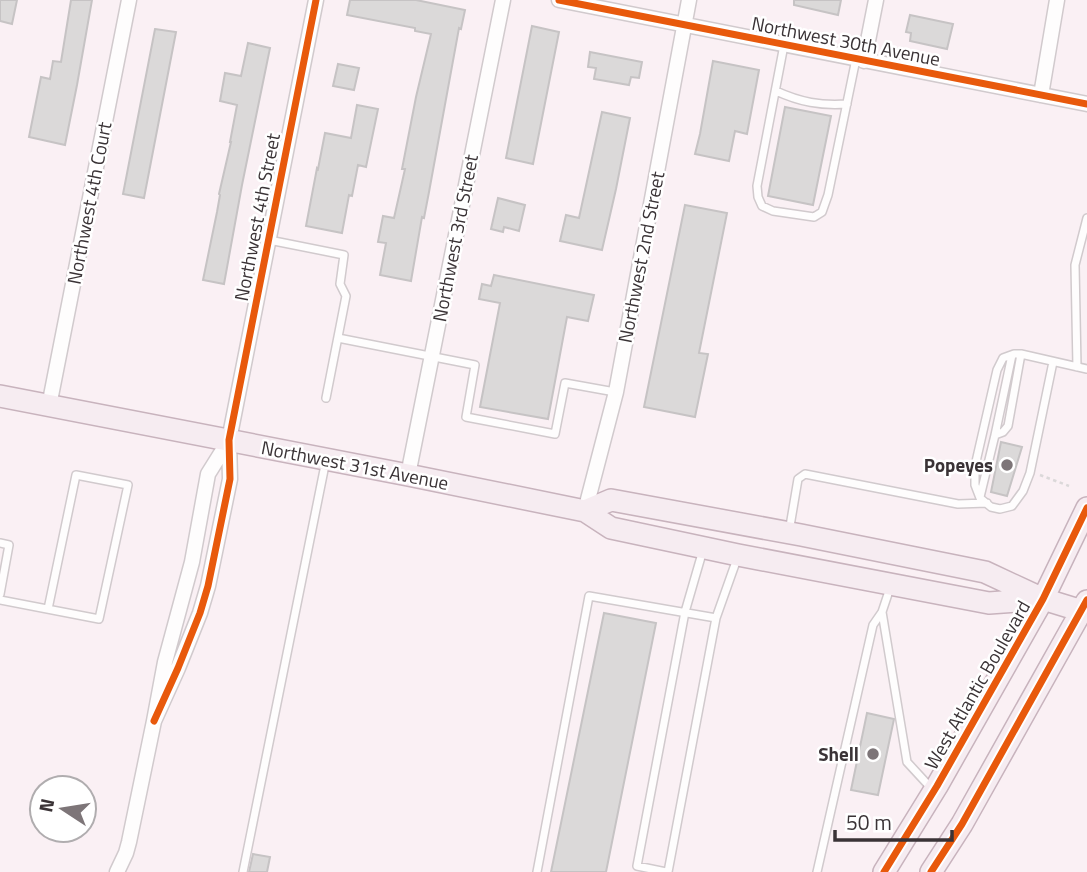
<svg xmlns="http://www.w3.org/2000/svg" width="1087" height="872" viewBox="0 0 1087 872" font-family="'Titillium Web',sans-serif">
<rect width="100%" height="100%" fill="#faf0f4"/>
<path fill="#dbd9d9" stroke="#c6c3c4" stroke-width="2" d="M 0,0 L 17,0 L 12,24 L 0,21 Z
M 71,0 L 92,0 L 77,85 L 65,145 L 29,137 L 41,77 L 50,79 L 53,61 L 61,62 Z
M 350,0 L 416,0 L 465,10 L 461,29 L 459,28 L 429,192 L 424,218 L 422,217 L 411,281 L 380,275 L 386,243 L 378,242 L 383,216 L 394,218 L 405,169 L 402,169 L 416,97 L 431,34 L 415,31 L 415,28 L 347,15 Z
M 794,0 L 841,0 L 838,15 L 794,5 Z
M 910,15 L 953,24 L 947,49 L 910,41 L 911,33 L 906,32 Z
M 532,26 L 559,32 L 533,164 L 506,158 Z
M 155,29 L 176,32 L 144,198 L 123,194 Z
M 248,43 L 270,48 L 242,185 L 224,284 L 203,280 L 217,212 L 220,195 L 219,194 L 231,142 L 230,142 L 237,105 L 220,101 L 225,73 L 241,76 Z
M 590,52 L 642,62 L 639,78 L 631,77 L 629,85 L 594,79 L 596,68 L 588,67 Z
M 713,61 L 759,70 L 747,134 L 735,131 L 729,161 L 695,154 L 700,134 Z
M 338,64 L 359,68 L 354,90 L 333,86 Z
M 357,105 L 378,109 L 366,167 L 358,165 L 352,196 L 349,195 L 342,233 L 306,226 L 317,168 L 318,169 L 325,133 L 351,138 Z
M 785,107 L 831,116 L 813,205 L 768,196 Z
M 602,112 L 630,118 L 616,189 L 602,250 L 560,241 L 566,215 L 579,218 Z
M 498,198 L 525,205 L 519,231 L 504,227 L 503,232 L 491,229 Z
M 685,205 L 727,213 L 699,353 L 708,354 L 695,417 L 644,407 Z
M 494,275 L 594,295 L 588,321 L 567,317 L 548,419 L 480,407 L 500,303 L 479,299 L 482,284 L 491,286 Z
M 1001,442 L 1022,447 L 1007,496 L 991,492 Z
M 604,613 L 656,623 L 606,872 L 551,872 Z
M 867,713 L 894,719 L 878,795 L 851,790 Z
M 253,854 L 270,857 L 267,872 L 249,872 Z"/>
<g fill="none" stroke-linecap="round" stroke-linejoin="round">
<defs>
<path id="lane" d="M 784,45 L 757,186 L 758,197 L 762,206 L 773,211 L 814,217 L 822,212 L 828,195 L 856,59
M 776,91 C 800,102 821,106 847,104
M 269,240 L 344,255 L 340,284 L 346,296 L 326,398
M 338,338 L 475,365 L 466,417 L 555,434 L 565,383 L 615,392
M 1053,362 L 1030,473 L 1023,491 L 1012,506 L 1000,509 L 991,507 L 980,498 L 975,485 L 975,466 L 997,370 L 1003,358 L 1014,354 L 1021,354 L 1087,369
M 1077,367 L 1075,265 L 1087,218
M 995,435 L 1012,355
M 980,497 L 995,435 L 1003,432 L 1008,426 L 1021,354
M 789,532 L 798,479 L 805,474 L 958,504 L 987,503
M 0,543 L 9,545 L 0,594
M 891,585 L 882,612 L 907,762 L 931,788
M 0,600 L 99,619 L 128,485 L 76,475 L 48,609
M 716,618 L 738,556
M 243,872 L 326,460
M 537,872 L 589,596 L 716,618 L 668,872
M 666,872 L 637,866 L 685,612 L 703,550
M 817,872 L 873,625 L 882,612"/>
<path id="street" d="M 559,0 L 1087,104
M 864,61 L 876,0
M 1041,95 L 1057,0
M 49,406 L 129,0
M 408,475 L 503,0
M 585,511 L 616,392 L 689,0
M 154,721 L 178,668 L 200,613 L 208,586 L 230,479 L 229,440 L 316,0
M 117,872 L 126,853 L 129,842 L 154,721 L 165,662 L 192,562 L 208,474 L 228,442"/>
<path id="primary" d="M 0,396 L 408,475 L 585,511 L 611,528 L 738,555 L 989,603 L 1043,599
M 585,511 L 611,500 L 801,535 L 985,572 L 1043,599 L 1082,611
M 884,872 L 937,786 L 1043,599 L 1087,508
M 931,872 L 962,824 L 1087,601"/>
</defs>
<use href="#lane" stroke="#d1cacd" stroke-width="10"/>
<use href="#street" stroke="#d1cacd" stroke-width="17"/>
<use href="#primary" stroke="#c8b3bd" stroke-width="24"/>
<path stroke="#dbd8d9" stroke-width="2.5" stroke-dasharray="3.5 3.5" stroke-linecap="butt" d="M 1040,475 L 1069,486"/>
<use href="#lane" stroke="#fefdfd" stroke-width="7"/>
<use href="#street" stroke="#fefdfd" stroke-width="14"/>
<use href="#primary" stroke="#f6ecf1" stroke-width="21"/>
<defs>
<path id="cycleway" d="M 559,0 L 1087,104
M 154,721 L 178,668 L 200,613 L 208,586 L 230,479 L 229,440 L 316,0
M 884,872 L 937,786 L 1043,599 L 1087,508
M 931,872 L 962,824 L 1087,600"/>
</defs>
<use href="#cycleway" stroke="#fff" stroke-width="11"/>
<use href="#cycleway" stroke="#e8590c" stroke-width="7"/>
</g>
<g fill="#7d7578" stroke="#fff" stroke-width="2.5">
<circle cx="1007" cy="465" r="7"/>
<circle cx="873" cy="754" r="7"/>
</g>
<g text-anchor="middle" stroke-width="5" stroke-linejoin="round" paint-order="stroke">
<g font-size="19" fill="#3a3336" stroke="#fff">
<text transform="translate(846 41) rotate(11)" y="7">Northwest 30th Avenue</text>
<text transform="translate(89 203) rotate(-79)" y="7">Northwest 4th Court</text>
<text transform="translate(257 217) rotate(-79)" y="7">Northwest 4th Street</text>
<text transform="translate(455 238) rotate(-79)" y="7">Northwest 3rd Street</text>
<text transform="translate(641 257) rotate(-79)" y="7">Northwest 2nd Street</text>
<text transform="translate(355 465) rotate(11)" y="7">Northwest 31st Avenue</text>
<text transform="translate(977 685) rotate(-60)" y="7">West Atlantic Boulevard</text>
</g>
<g font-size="19" font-weight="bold" fill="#3a3336" stroke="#fff" text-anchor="end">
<text x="993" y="472">Popeyes</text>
<text x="859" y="761">Shell</text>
</g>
</g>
<g transform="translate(63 809) rotate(282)"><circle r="33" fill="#ffffff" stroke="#b0adaf" stroke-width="2"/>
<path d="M0-5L12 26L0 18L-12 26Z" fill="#7d7578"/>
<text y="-10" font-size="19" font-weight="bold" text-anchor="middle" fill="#3a3336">N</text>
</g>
<path d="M835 830v10h117v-10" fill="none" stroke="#3a3336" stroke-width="3.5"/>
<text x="846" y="830" font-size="21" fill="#3a3336" stroke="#ffffff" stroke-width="5" paint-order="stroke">50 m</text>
</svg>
